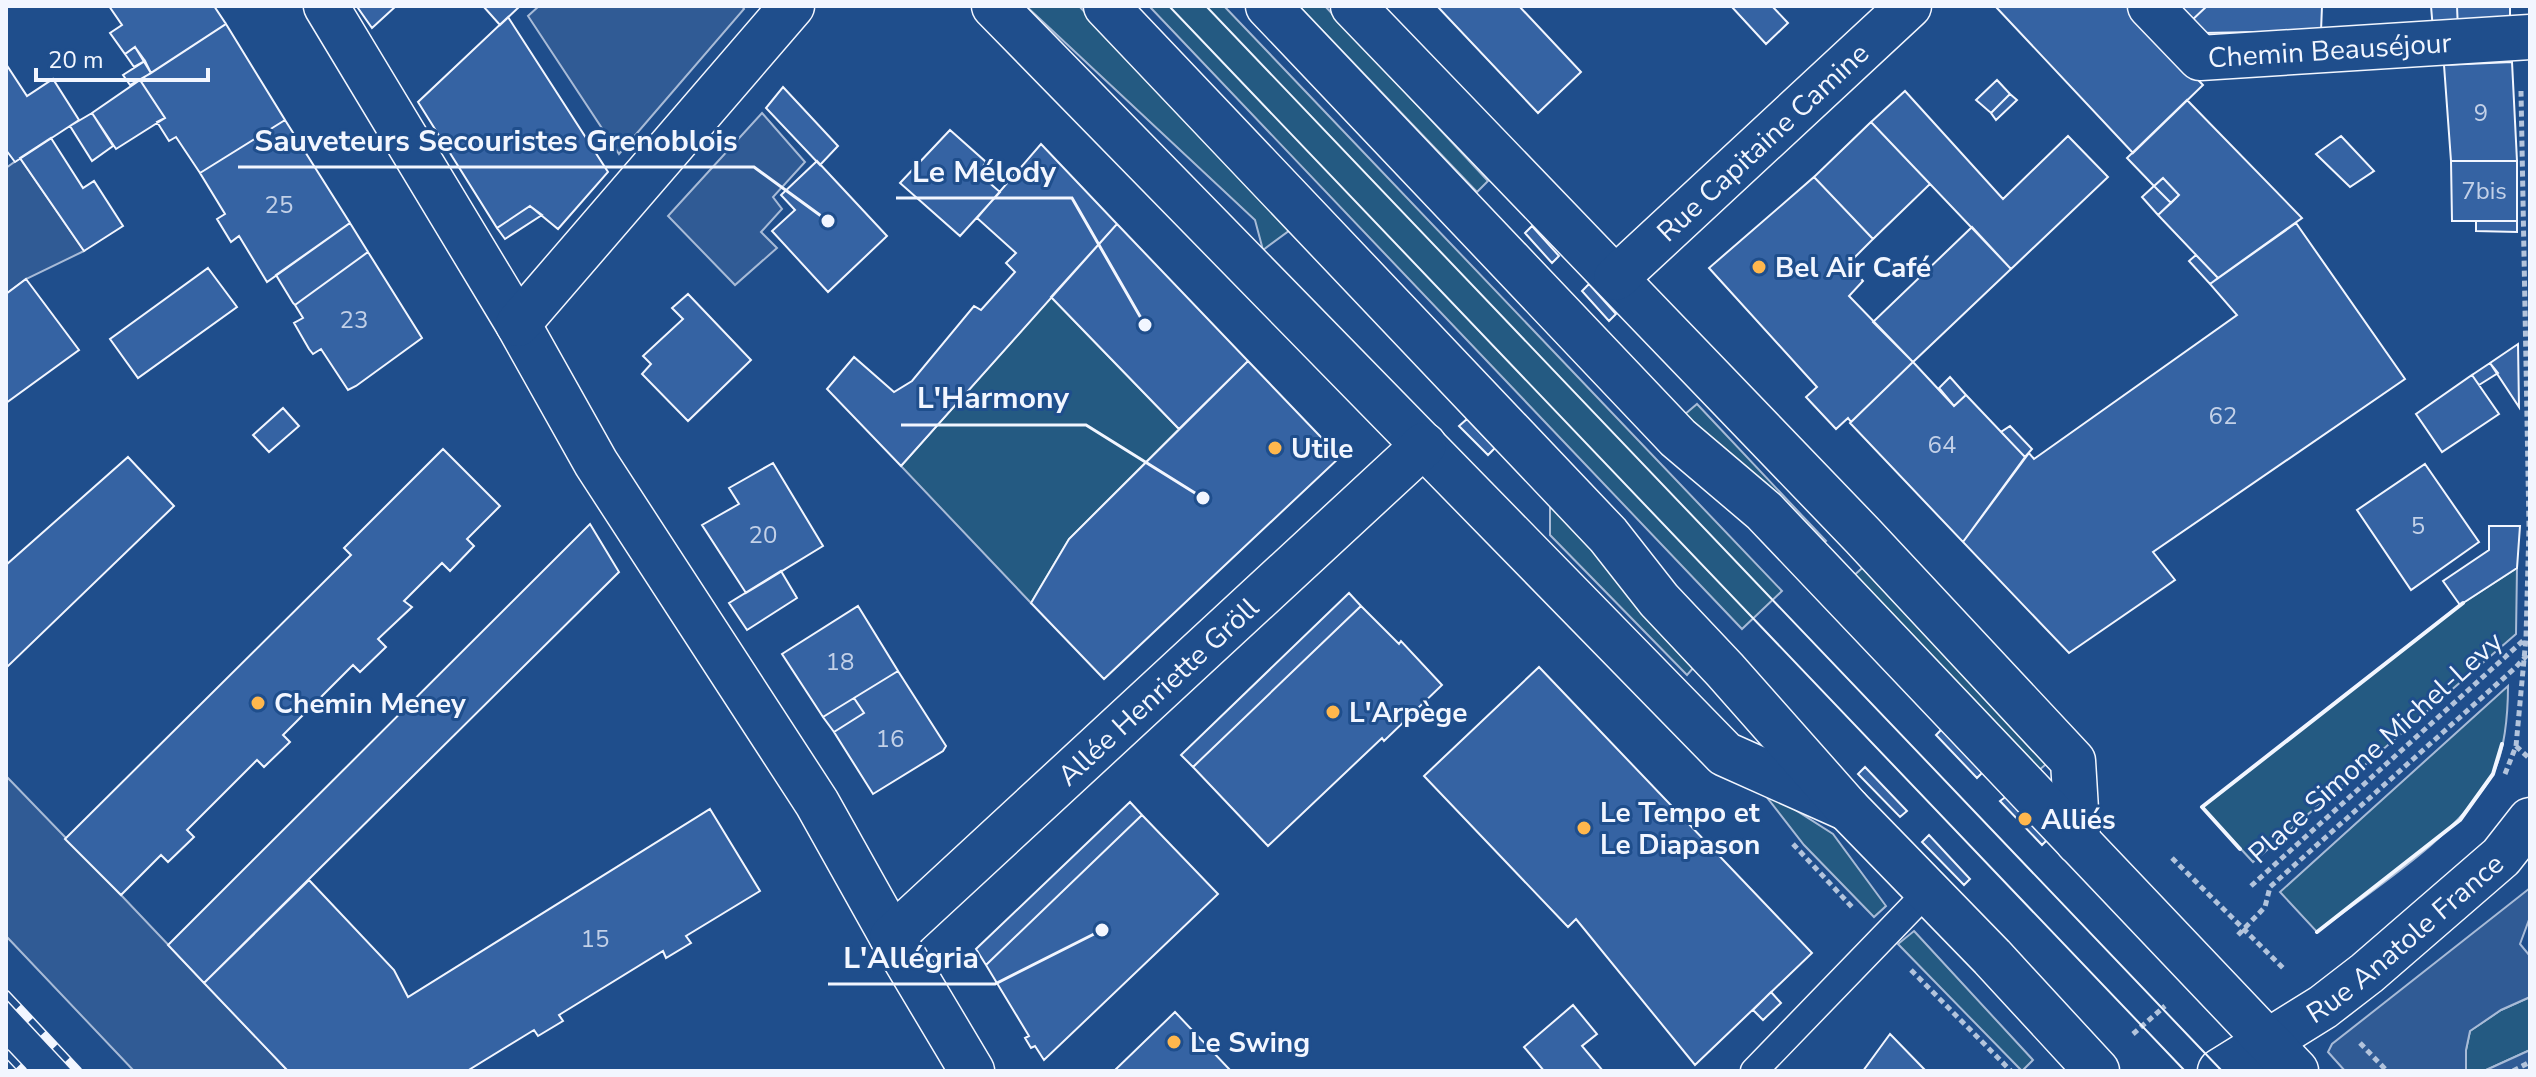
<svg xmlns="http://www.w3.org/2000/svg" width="2536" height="1077" viewBox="0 0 2536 1077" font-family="'Nunito Sans',sans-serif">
<rect width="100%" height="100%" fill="#1f4e8c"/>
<path fill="#245a82" stroke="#a8bbd7" stroke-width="2" d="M 1026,6 L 1079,6 L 1290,230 L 1263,250 L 1255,220 Z
M 1149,6 L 1224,6 L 1782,591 L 1742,629 Z
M 1299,6 L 1325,6 L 1488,181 L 1477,192 Z
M 1051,297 L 1179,429 L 1069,539 L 1031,603 L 901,466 Z
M 1697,404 L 1826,541 L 1820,546 L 1684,415 Z
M 1550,499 L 1695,666 L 1687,675 L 1550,535 Z
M 1869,562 L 2051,760 L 2038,771 L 1851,578 Z
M 2517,568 L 2516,634 L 2253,862 L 2202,807 L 2460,605 Z
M 2508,686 C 2508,713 2505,754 2491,777 C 2454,839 2374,888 2317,932 L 2280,892 Z
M 1758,786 L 1833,834 L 1886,906 L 1874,917 L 1804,845 Z
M 1914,931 L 2033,1060 L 2022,1071 L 1898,944 Z
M 2530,997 L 2530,1050 L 2484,1071 L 2466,1071 L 2466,1050 L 2470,1031 L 2501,1010 Z"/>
<path fill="#305b95" stroke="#a8bbd7" stroke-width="2" d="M 539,6 L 742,6 L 744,9 L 619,154 L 528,16 Z
M 762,113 L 805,162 L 773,197 L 782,209 L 761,232 L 777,248 L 735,285 L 668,216 Z
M 20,158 L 84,251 L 26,279 L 6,294 L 6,168 Z
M 6,776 L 121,895 L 288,1071 L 134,1071 L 6,936 Z
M 2530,888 L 2530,917 L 2520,944 L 2530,956 L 2530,997 L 2501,1010 L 2470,1031 L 2466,1050 L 2466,1071 L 2345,1071 L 2328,1052 L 2332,1044 Z
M 2530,1050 L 2530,1069 L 2525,1071 L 2484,1071 Z"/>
<path fill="#3563a3" stroke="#f2f6ff" stroke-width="2" d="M 109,6 L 214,6 L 226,24 L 151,73 L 135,47 L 125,54 L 110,33 L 122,25 Z
M 361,6 L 396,6 L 372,28 L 358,8 Z
M 483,6 L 520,6 L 500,25 Z
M 1437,6 L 1519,6 L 1581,72 L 1538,113 Z
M 1731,6 L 1772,6 L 1788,23 L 1766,44 Z
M 1995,6 L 2127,6 L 2203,85 L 2133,153 Z
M 2175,6 L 2207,6 L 2190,22 Z
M 2207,6 L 2322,6 L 2321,31 L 2201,33 L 2190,22 Z
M 2431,6 L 2457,6 L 2458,30 L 2433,30 Z
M 2457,6 L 2510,6 L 2510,22 L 2458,30 Z
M 508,17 L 608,172 L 558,229 L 530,206 L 497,228 L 418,102 Z
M 226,24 L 285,120 L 200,173 L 176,137 L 169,141 L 157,122 L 165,118 L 140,80 Z
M 135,47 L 145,61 L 134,67 L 125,54 Z
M 145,61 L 151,73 L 130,85 L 123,75 Z
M 2512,62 L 2517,161 L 2451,161 L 2444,65 Z
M 6,64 L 27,96 L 53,79 L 79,120 L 15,162 L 6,150 Z
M 140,80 L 165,118 L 116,149 L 92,113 Z
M 1997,80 L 2010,94 L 1991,113 L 1976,100 Z
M 783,87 L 838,146 L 820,165 L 766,108 Z
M 1905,91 L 2003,199 L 2068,136 L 2108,177 L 2011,269 L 1871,122 Z
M 2010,94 L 2017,100 L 1996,120 L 1991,113 Z
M 2187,100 L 2302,218 L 2218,278 L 2158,215 L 2179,195 L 2163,178 L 2154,186 L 2127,158 Z
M 92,113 L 113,146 L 92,161 L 70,126 Z
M 285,120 L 350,223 L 267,282 L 239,236 L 231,242 L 217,219 L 225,214 L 200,173 Z
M 1871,122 L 1930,184 L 1873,239 L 1814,177 Z
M 950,130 L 986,162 L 978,173 L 1000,192 L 960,236 L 900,183 Z
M 2341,136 L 2374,171 L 2350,187 L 2316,154 Z
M 51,138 L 83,188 L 94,181 L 123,226 L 84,251 L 20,158 Z
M 1041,144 L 1117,224 L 901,466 L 827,389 L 854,357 L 894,392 L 912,381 L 974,306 L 981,310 L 1015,272 L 1006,263 L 1016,253 L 977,218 Z
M 817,161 L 887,236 L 828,292 L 772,231 L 795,210 L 781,195 Z
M 2451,161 L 2517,161 L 2517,221 L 2452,221 Z
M 1814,177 L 1873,239 L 1848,264 L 1863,281 L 1849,296 L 1913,362 L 1851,422 L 1848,418 L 1836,429 L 1806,397 L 1817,387 L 1709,268 Z
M 2163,178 L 2179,195 L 2171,203 L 2154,186 Z
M 2154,186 L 2171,203 L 2158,215 L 2142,197 Z
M 530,206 L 542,215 L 505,239 L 497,228 Z
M 2476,221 L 2517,221 L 2517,232 L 2476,231 Z
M 350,223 L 368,252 L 295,305 L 293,303 L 276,275 Z
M 2296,223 L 2405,379 L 2153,552 L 2175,580 L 2069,653 L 1963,542 L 2029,453 L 2034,459 L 2237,315 L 2210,284 Z
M 1117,224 L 1248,361 L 1179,429 L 1051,297 Z
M 1532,226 L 1559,256 L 1552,263 L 1525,233 Z
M 1972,227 L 2011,269 L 1913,362 L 1873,322 Z
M 368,252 L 422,338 L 356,386 L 348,390 L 321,349 L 313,354 L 309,349 L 294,323 L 303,318 L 295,305 Z
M 2196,255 L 2218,278 L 2210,284 L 2189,261 Z
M 208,268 L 237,307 L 138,378 L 110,339 Z
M 26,279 L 79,350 L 6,403 L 6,294 Z
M 1589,284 L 1616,314 L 1609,321 L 1582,291 Z
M 688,294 L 751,360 L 688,421 L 642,374 L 651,364 L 643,356 L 683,319 L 672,308 Z
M 2518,344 L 2519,407 L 2490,363 Z
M 1248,361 L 1340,457 L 1104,679 L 1031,603 L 1069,539 Z
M 1913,362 L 1954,406 L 1966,395 L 2025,457 L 1963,542 L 1850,423 Z
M 2490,363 L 2498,373 L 2479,385 L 2472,375 Z
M 2472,375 L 2499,414 L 2442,452 L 2416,414 Z
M 1950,377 L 1966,395 L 1954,406 L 1939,388 Z
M 283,408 L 299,426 L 269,452 L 253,435 Z
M 1467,419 L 1495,448 L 1488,455 L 1459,426 Z
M 2010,426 L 2032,449 L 2025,457 L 2001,432 Z
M 443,449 L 500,506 L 467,539 L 474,546 L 450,571 L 442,563 L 404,601 L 412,607 L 378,639 L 386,647 L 360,672 L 353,665 L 283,735 L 290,742 L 264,767 L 257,760 L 187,830 L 194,837 L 168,862 L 161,855 L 121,895 L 65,839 L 351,555 L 344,548 Z
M 128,457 L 174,506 L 6,668 L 6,565 Z
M 773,463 L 823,546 L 746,593 L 702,525 L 739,504 L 729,488 Z
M 2425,464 L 2479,542 L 2411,590 L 2357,510 Z
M 590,524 L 619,572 L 204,983 L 168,945 Z
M 2489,526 L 2520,526 L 2517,568 L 2460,605 L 2443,581 L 2489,550 Z
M 781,571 L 797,598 L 747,630 L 729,603 Z
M 1349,593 L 1361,606 L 1193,767 L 1181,755 Z
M 858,606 L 898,671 L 823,717 L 782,654 Z
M 1361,606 L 1399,644 L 1401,641 L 1442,685 L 1384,741 L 1382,738 L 1268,846 L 1193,767 Z
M 1539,667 L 1812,953 L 1695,1065 L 1576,919 L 1568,927 L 1424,776 Z
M 898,671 L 946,746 L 943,751 L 873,794 L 834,732 L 864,713 L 854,698 Z
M 854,698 L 864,713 L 834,732 L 823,717 Z
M 1943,728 L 1984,771 L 1977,778 L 1936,735 Z
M 1865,767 L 1907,811 L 1900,817 L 1858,774 Z
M 2008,795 L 2050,837 L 2042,845 L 2000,801 Z
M 1130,802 L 1142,815 L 986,965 L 976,949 Z
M 710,809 L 760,891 L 686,936 L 691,943 L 666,958 L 663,951 L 559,1015 L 563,1021 L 538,1036 L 534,1030 L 467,1071 L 288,1071 L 204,983 L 309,880 L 394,970 L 408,997 Z
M 1142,815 L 1218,894 L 1044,1060 L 1035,1046 L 1031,1048 L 1025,1038 L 1029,1036 L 986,965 Z
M 1929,835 L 1970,879 L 1964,885 L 1922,842 Z
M 1771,992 L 1781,1003 L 1763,1020 L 1753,1010 Z
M 1573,1005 L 1597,1034 L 1582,1046 L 1603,1071 L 1544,1071 L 1524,1047 Z
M 1175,1012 L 1231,1071 L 1114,1071 Z
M 1890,1034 L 1925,1070 L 1926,1071 L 1863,1071 Z"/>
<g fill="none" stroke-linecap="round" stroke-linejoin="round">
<defs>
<path id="lane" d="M 1754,1071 L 1928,891"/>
<g id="street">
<path d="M 326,6 L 518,324 L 596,463 L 817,803 L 892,937 L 972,1071"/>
<path d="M 994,6 L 1725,754 L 1848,809"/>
<path d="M 1353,6 L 1863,536 L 2073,761 L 2078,842"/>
<path id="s1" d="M 2150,6 L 2200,58 L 2530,37"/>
<path id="s2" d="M 1616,278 L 1909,6"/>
<path d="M 518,324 L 792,6"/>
<path id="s3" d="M 892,937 L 1424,445"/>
</g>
<g id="secondary">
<path id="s4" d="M 2220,1071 L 2323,1007 L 2367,973 L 2501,857 L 2530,820"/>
</g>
<path id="primary" d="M 1106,6 L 1608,535 L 1659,600 L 1725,670 L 1848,809 L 1992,957 L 2097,1071
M 1268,6 L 1678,438 L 1764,511 L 2296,1071"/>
</defs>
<use href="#lane" stroke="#f2f6ff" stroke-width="29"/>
<use href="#street" stroke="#f2f6ff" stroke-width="47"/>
<use href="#secondary" stroke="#f2f6ff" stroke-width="47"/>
<use href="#primary" stroke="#f2f6ff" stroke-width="47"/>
<path stroke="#b3c4dc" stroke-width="5" stroke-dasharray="6 4" stroke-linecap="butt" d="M 2516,746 L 2530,759
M 2505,774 L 2516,746 L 2526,638 L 2529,527 L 2521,91
M 1793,844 L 1852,907
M 2172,858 L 2284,969
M 2251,886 L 2525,639
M 2238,935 L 2265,907 L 2270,887 L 2516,667 L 2530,652
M 1911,970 L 2011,1071
M 2133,1034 L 2165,1006
M 2360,1043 L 2387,1071
M 2513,1071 L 2530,1062"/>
<use href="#lane" stroke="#1f4e8c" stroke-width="26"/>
<use href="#street" stroke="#1f4e8c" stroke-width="44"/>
<use href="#secondary" stroke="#1f4e8c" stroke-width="44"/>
<use href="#primary" stroke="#1f4e8c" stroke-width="44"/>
<path stroke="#f2f6ff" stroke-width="2" d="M 1169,6 L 2185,1071
M 1206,6 L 2222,1071"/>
<defs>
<path id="rail" d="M 6,994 L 78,1071
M 6,1053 L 23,1071"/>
</defs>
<use href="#rail" stroke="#f2f6ff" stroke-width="9"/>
<use href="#rail" stroke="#1f4e8c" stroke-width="6" stroke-dasharray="18" stroke-linecap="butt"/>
<path stroke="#f2f6ff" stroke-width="4" d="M 2240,849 L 2202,807 L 2463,603
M 2317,932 L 2460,820 L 2493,774 L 2502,744"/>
</g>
<g fill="#ffb74d" stroke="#1f4e8c" stroke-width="3">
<circle cx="1759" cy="267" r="8"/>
<circle cx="1275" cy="448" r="8"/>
<circle cx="258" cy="703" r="8"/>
<circle cx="1333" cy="712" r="8"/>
<circle cx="2025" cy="819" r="8"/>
<circle cx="1584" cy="828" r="8"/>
<circle cx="1174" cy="1042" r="8"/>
</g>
<g text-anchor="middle" stroke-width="6" stroke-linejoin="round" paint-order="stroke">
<g font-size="24" fill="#c3d1e8">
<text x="2481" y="121">9</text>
<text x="2484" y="199">7bis</text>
<text x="279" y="213">25</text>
<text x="354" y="328">23</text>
<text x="2223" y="424">62</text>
<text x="1942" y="453">64</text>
<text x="2418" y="534">5</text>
<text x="763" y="543">20</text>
<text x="840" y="670">18</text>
<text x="890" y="747">16</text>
<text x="595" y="947">15</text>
</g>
<g font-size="28" fill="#f2f6ff" stroke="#1f4e8c">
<text dy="10" stroke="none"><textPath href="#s1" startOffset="202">Chemin Beauséjour</textPath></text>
<text dy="10" stroke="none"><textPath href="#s2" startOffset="200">Rue Capitaine Camine</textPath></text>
<text dy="10" stroke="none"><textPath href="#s3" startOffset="362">Allée Henriette Gröll</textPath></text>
<text transform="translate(2375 747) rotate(-42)" y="10">Place Simone Michel-Levy</text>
<text dy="10" stroke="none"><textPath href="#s4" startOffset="228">Rue Anatole France</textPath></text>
</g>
<g font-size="28" font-weight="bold" fill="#f2f6ff" stroke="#1f4e8c" text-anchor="start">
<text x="1775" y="277">Bel Air Café</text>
<text x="1291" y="458">Utile</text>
<text x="274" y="713">Chemin Meney</text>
<text x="1349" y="722">L'Arpège</text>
<text x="1600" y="822">Le Tempo et<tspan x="1600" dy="32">Le Diapason</tspan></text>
<text x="2041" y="829">Alliés</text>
<text x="1190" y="1052">Le Swing</text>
</g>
</g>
<path fill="none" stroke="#f2f6ff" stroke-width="3" d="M828 221L754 167H238M1145 325L1072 198H896M1203 498L1086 425H901M1102 930L995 984H828"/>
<g fill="#f2f6ff" stroke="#1f4e8c" stroke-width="3">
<circle cx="828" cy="221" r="8"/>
<circle cx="1145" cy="325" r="8"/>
<circle cx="1203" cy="498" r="8"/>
<circle cx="1102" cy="930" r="8"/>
</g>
<g font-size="30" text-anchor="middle" font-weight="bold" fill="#f2f6ff" stroke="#1f4e8c" stroke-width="6" stroke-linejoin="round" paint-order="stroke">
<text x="496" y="151">Sauveteurs Secouristes Grenoblois</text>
<text x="984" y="182">Le Mélody</text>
<text x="993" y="408">L'Harmony</text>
<text x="911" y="968">L'Allégria</text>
</g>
<rect width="2536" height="1077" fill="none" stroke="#f2f6ff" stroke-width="16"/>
<path d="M36 68v12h172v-12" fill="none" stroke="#f2f6ff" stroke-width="4"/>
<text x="48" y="68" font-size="24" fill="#f2f6ff" stroke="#1f4e8c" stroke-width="6" paint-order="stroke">20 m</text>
</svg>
